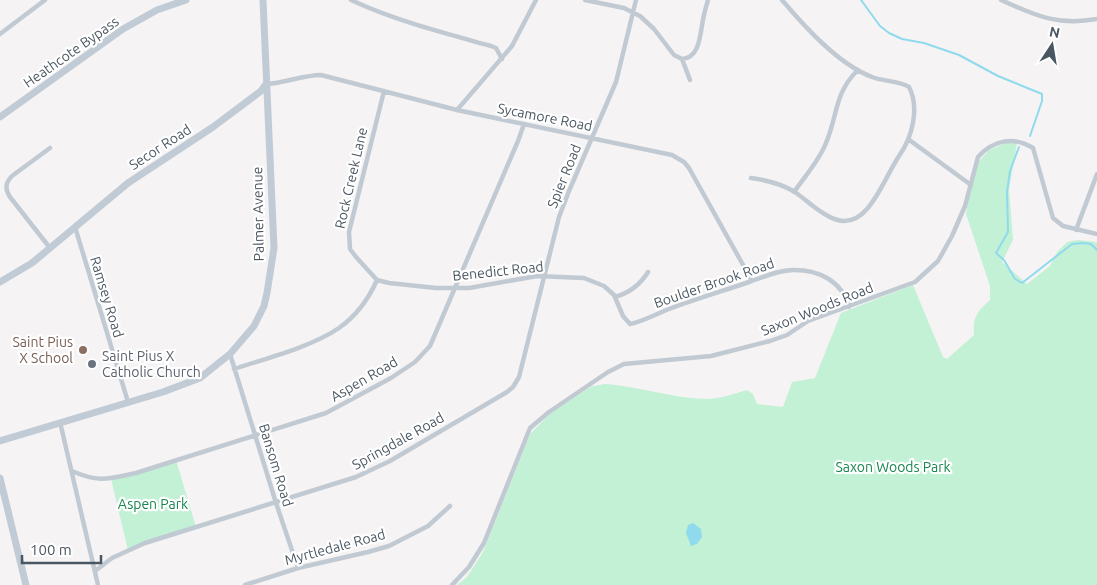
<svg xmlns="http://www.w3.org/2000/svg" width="1097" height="585" viewBox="0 0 1097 585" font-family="Ubuntu,sans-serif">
<rect width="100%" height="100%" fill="#f5f3f3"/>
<path fill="#c3f1d5" d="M 1006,143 L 1017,143 L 1009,189 L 1013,240 L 1002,262 L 1027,284 L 1050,266 L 1057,252 L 1067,242 L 1078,240 L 1097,242 L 1097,585 L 457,585 L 467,577 L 483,552 L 530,434 L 552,412 L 592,386 C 598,386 601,384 607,384 C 640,387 672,398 706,399 C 719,399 734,394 747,390 L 753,394 L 757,404 L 783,407 L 792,382 L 815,378 L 841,313 L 913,285 L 943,357 L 947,359 L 974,335 C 973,317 976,313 990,300 L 990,286 L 966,214 L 973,168 L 989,150 Z
M 176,460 L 196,527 L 128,550 L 111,479 Z"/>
<path fill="#90daee" d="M 693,523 L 701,529 L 702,537 L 697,544 L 691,546 L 686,533 L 688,525 Z"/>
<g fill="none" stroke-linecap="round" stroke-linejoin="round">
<path stroke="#90daee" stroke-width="2" d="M 861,0 L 880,26 L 889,33 L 902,39 L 924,43 L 959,55 L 998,76 L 1042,94 L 1042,101 L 1030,136
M 1019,147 L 1010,171 L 1007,192 L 1008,232 L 996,253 L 1004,260 L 1015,279 L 1022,283 L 1072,244 L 1083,243 L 1091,244 L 1097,250"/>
<path stroke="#c1cad2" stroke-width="4.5" d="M 351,0 C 396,21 444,33 491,46 L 496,48 L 502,59
M 585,0 L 624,8 L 640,16 L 654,29 L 674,55 L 682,59 L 690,80
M 1001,0 C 1036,16 1058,26 1097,19
M 0,34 L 45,0
M 682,59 C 700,58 700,34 703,20 C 704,13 706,7 708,0
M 266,84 C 285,83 303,75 321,75 L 457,110 L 672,155 L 684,162 L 689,168 L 752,281
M 384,91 L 349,232 L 350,249 L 356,257 L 377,280 L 389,283 L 436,288 L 469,288 L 537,276 L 584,278 L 604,286 L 614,295 L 623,316 L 630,324 C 644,321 656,314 669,309 C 696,299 723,291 749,282 C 763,277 779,270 794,270 C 819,270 842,281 849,307
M 457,110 L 512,46 L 536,0
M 908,139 L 971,185
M 751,178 C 766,180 782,184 795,192 C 816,207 842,238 867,209 C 880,194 888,173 899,156 C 912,138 920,108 909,87 C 898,80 884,82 872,77 C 838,64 805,27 782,0
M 794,192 C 805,176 819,161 826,143 C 838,115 834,93 858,70
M 75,227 L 128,402
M 1076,230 L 1097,174
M 50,248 L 10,197 C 5,189 5,183 12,176 L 50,148
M 615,297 C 629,293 640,285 648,272
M 230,354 L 276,503 L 298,568
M 234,369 C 267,358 311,347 339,328 C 356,316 369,298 377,280
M 60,422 L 98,585
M 72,471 C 99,483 108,479 136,473 L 326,413 L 391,378 L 415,362 L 430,346 L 518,141 L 524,124
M 95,571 L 112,558 L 145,543 L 356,477 L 390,461 L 507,392 L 513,387 L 519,377 L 559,217 L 569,191 L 616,82 L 636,0
M 245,585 L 298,568 L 368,552 L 389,546 L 428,526 L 450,506
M 452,585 L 469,567 L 484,543 L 530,428 L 549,412 L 608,372 L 624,364 L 711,356 L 770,341 L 787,335 L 808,321 L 915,282 L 938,261 L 952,236 L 965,206 L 978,157 C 993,140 1014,136 1033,148 L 1053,218 L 1063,226 L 1097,234"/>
<path stroke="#c1cbd6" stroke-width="7" d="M 0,117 L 123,29 L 157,10 L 186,0
M 0,282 L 32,263 L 128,183 L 213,127 L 261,91 L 266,84
M 0,441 L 163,392 L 200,378 L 230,354 L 254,326 L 264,306 L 267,293 L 274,248 L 263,0
M 0,478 L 26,585"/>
</g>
<circle fill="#8d6e63" stroke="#fff" stroke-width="2" cx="83" cy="350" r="5"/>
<circle fill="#6b7280" stroke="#fff" stroke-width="2" cx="92" cy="364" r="5"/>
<g text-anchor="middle" stroke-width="4.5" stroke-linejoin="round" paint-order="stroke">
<g font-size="14" fill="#4a5661" stroke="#fff">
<text transform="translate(71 52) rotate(-35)" y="5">Heathcote Bypass</text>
<text transform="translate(545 117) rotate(11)" y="5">Sycamore Road</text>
<text transform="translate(160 147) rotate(-33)" y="5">Secor Road</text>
<text transform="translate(564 176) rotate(-68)" y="5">Spier Road</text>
<text transform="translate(351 178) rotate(-77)" y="5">Rock Creek Lane</text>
<text transform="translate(258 214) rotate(-91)" y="5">Palmer Avenue</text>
<text transform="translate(498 271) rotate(-6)" y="5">Benedict Road</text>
<text transform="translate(714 283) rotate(-19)" y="5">Boulder Brook Road</text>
<text transform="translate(107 297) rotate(73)" y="5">Ramsey Road</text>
<text transform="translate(817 309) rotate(-22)" y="5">Saxon Woods Road</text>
<text transform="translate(364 379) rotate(-30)" y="5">Aspen Road</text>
<text transform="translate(398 441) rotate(-29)" y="5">Springdale Road</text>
<text transform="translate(276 465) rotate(73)" y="5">Bansom Road</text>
<text transform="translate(335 547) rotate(-15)" y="5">Myrtledale Road</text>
</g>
<g font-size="14" fill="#785e54" stroke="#fff" text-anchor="end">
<text x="73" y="347">Saint Pius<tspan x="73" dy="16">X School</tspan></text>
</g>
<g font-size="14" fill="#5b616d" stroke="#fff" text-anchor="start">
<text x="102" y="361">Saint Pius X<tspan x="102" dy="16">Catholic Church</tspan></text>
</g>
<g font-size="14" fill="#17864f" stroke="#fff">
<text x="893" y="472">Saxon Woods Park</text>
<text x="153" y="509">Aspen Park</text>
</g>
</g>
<g transform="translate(1052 45) rotate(12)" stroke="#ffffff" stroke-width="4" paint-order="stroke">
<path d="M0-4L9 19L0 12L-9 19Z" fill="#4a5661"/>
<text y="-8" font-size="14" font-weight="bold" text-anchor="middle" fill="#4a5661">N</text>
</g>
<path d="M22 555v8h79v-8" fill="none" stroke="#4a5661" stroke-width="2.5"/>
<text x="30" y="555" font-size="15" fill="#4a5661" stroke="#ffffff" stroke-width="4" paint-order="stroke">100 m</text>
</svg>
